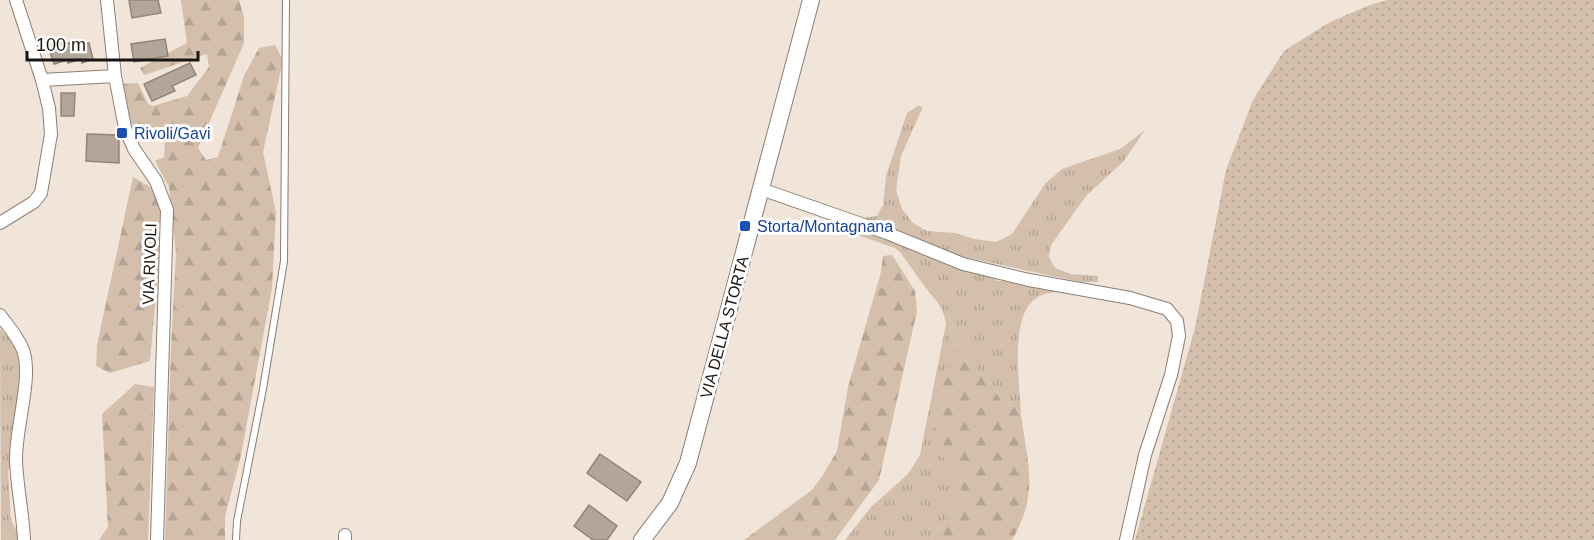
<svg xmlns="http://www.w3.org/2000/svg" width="1594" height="540" viewBox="0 0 1594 540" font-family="Arial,sans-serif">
<defs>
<pattern id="grass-tufts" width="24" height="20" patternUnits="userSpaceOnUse" patternTransform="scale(1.5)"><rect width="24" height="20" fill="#d3bfac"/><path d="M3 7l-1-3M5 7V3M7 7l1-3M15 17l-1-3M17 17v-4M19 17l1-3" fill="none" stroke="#b5a393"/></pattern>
<pattern id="forest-firs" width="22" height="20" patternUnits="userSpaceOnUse" patternTransform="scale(1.5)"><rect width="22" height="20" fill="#d3bfac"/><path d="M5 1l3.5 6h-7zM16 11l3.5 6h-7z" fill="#b5a393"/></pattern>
<pattern id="park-dots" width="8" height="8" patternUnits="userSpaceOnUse" patternTransform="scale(1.5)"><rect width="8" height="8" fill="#d3bfac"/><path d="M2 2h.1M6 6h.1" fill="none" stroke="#b5a393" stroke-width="1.8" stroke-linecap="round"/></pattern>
</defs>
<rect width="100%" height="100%" fill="#f1e4d8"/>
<path fill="url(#grass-tufts)" d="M 918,106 L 923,107 L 901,156 L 896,190 L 902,209 L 913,223 L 927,231 L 955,233 L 974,239 L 996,242 L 1012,234 L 1045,184 L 1062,169 L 1120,149 L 1145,130 L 1123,162 L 1086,196 L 1051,245 L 1049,257 L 1055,268 L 1071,274 L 1098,276 L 1098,282 L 1081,282 L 945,253 L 895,230 L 861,218 L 877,216 L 883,205 L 886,176 L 907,113 Z
M 854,227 L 989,274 L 998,281 L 1018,281 L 1076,294 C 1063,292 1047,290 1035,299 C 1009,318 1020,386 1021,415 L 1014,406 L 1003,404 L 986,376 L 977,372 L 973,357 L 943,456 L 962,482 L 957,505 L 931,540 L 845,540 L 871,507 L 908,474 L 920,455 L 946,324 C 944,306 933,298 923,284 C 915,273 908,263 900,252 L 895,248 L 852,233 Z
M 0,329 L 12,340 L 21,357 L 24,374 L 14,456 L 8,471 L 11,520 L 21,540 L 1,540 Z"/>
<path fill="url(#forest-firs)" d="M 181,0 L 239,0 L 244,17 L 244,43 L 198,148 L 206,160 L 218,157 L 244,76 L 259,48 L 275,45 L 283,60 L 263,152 L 276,212 L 272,288 L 241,455 L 225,517 L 225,540 L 165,540 L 171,347 L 176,253 L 169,187 L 155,161 L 164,157 L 165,138 L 143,135 L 132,128 L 122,84 L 138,83 L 148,104 L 153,106 L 187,96 L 209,67 L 207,54 L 144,75 L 140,68 L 187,43 Z
M 133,177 L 152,188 L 160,200 L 162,228 L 150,361 L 110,373 L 96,366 L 97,345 Z
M 892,255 L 915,291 L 917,311 L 879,480 L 835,540 L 744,540 L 812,490 L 823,475 L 837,451 L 848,387 L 881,272 L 883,256 Z
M 964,349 L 973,357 L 977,372 L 986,376 L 1003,404 L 1014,406 L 1021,415 C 1028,465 1039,494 1012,540 L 931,540 L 957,505 L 962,482 L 943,456 L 934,434 L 938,383 L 956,353 Z
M 135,384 L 154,387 L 148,540 L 99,540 L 108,527 L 102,414 Z"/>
<path fill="url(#park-dots)" d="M 1387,0 L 1594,0 L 1594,540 L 1135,540 L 1195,328 L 1226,170 L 1253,100 L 1284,51 L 1330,22 L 1370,5 Z"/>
<path fill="#b2a69a" stroke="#91857a" stroke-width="1.5" d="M 129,0 L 158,0 L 161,13 L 132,18 Z
M 165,39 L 168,56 L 134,62 L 131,44 Z
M 76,41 L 78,47 L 89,43 L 93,59 L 82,63 L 81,59 L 68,63 L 67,60 L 54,64 L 48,46 L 62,42 L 62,45 Z
M 190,63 L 196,75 L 172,86 L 175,91 L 152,101 L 144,84 Z
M 61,93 L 75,93 L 74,116 L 61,116 Z
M 87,134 L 119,135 L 119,163 L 86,161 Z
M 600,454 L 641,482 L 627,501 L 587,473 Z
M 589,505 L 617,526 L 607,540 L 593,540 L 574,526 Z"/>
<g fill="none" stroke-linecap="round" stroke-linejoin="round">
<defs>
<path id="lane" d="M 236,540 L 237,521 L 263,389 L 284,261 L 286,0"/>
<path id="street" d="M 16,0 L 42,80 L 115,76
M 107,0 L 115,76 L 125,128 L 134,149 L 156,181 L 167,210 L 157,540
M 761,189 L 887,233 L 963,264 L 1029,280 L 1130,298 L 1167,309 L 1177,321 L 1179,336 L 1171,375 L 1145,455 L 1126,540
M 0,223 L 34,202 L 41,193 L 51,134 L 49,108 L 42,80
M 0,315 C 8,326 18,337 23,350 C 33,377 15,429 16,461 C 17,487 23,514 24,540
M 345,540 L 345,535"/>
<path id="secondary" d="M 642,540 L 670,503 L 688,463 L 811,0"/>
</defs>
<use href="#lane" stroke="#8b7f74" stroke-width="8"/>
<use href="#street" stroke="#8b7f74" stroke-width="14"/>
<use href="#secondary" stroke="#8b7f74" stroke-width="18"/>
<use href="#lane" stroke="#fff" stroke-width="6"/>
<use href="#street" stroke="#fff" stroke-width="12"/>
<use href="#secondary" stroke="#fff" stroke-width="16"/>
</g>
<g fill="#1a4fb4" stroke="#fff" stroke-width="2">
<rect x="116" y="127" width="12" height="12" rx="3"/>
<rect x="739" y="220" width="12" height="12" rx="3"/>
</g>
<g text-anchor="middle" stroke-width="6" stroke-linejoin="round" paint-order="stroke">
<g font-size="16" fill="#164399" stroke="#fff" text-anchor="start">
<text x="134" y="139">Rivoli/Gavi</text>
<text x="757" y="232">Storta/Montagnana</text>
</g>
<g font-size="16" fill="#1a1511" stroke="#fff">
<text transform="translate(149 264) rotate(-88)" y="6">VIA RIVOLI</text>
<text transform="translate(724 327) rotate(-75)" y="6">VIA DELLA STORTA</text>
</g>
</g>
<path d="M27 51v9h171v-9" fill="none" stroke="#1a1511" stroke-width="3"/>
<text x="36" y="51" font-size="18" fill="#1a1511" stroke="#ffffff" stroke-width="4.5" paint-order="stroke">100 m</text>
</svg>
